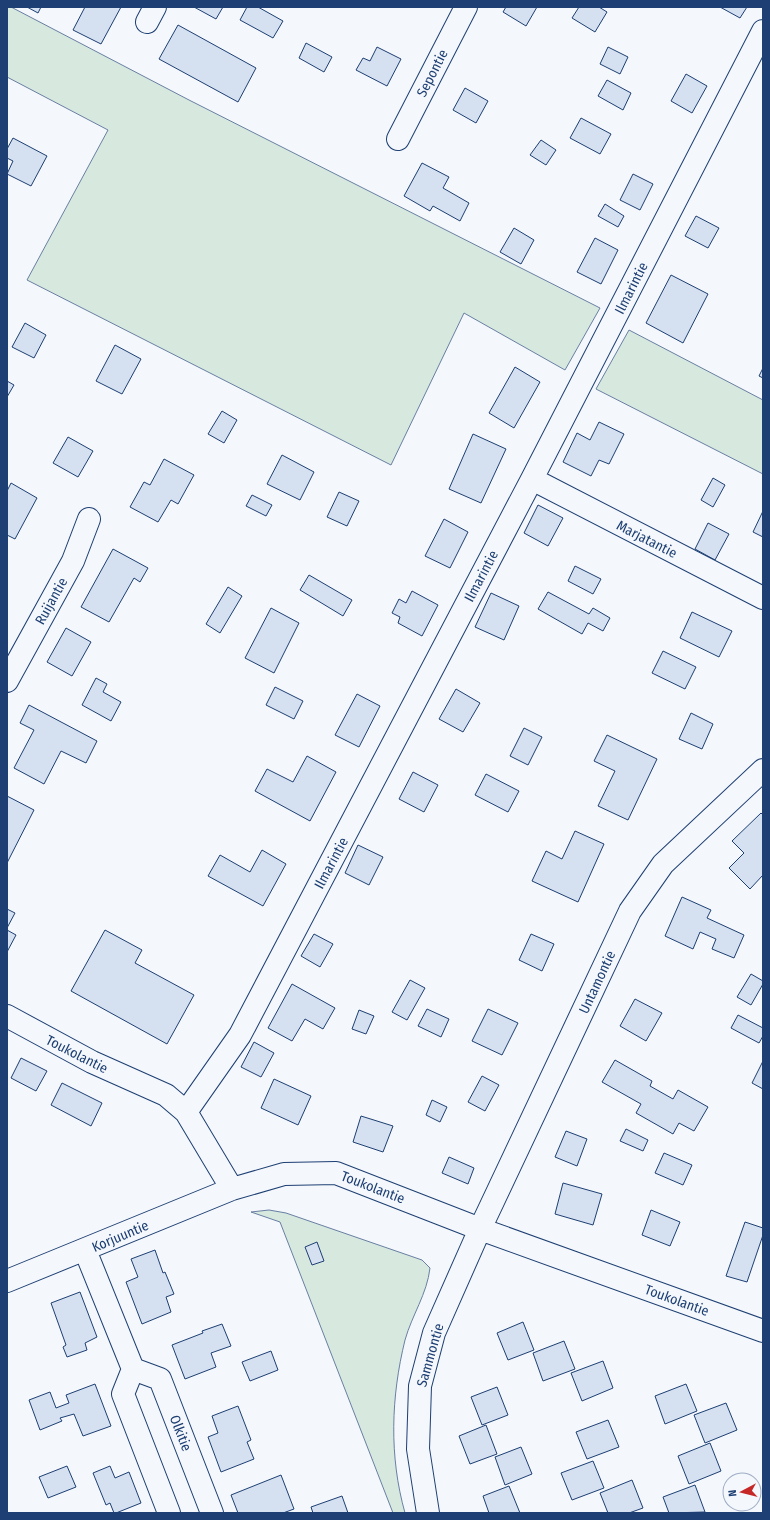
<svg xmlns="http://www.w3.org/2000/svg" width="770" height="1520" viewBox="0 0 770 1520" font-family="'Fira Sans Condensed',sans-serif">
<rect width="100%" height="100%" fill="#f4f7fb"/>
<path fill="#d7e8df" stroke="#687fa3" d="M 7,7 L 11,7 L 189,100 L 600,308 L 565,370 L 464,313 L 391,465 L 27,280 L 108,130 L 7,77 Z
M 629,330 L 763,400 L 763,474 L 596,389 Z
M 269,1210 L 286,1213 L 422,1260 L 430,1268 C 427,1294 412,1315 405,1340 C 391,1397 389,1456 405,1513 L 393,1513 L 280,1222 L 251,1212 Z"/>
<path fill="#d5e0f0" stroke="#1d3f73" d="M 27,7 L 41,7 L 38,13 Z
M 85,7 L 121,7 L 101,44 L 73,30 Z
M 194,7 L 223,7 L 216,19 Z
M 247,7 L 258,7 L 283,21 L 273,38 L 240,20 Z
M 506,7 L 537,7 L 526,26 L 503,12 Z
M 579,7 L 599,7 L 607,12 L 595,32 L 572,18 Z
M 720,7 L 747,7 L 740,18 Z
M 178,25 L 256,68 L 238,102 L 159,59 Z
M 306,43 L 332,57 L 324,72 L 299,58 Z
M 377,47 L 401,59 L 387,86 L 356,70 L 363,58 L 370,61 Z
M 608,47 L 628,57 L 620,74 L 600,64 Z
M 686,74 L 707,86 L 692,113 L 671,101 Z
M 607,80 L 631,93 L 623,110 L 598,96 Z
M 465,88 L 488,101 L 476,123 L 453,110 Z
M 581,118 L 611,134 L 600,154 L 570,138 Z
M 13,138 L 47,156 L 31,186 L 7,174 L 13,161 L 7,158 L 7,149 Z
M 541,140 L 556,150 L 546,165 L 530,155 Z
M 422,163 L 449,177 L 443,188 L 469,203 L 460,221 L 433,206 L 430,211 L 404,196 Z
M 633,174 L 653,184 L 640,210 L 620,200 Z
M 605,204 L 624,216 L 618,227 L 598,216 Z
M 696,216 L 719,228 L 708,248 L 685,236 Z
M 514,228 L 534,240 L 521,264 L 500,252 Z
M 595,238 L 618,250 L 601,284 L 577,272 Z
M 671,275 L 708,294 L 683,343 L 646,323 Z
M 25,323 L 46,335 L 34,358 L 12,347 Z
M 115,345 L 141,359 L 122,394 L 96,381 Z
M 515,367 L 540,382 L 514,428 L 489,413 Z
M 763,368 L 763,378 L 759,376 Z
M 7,381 L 14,385 L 7,397 Z
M 222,411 L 237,420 L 224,443 L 208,434 Z
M 599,422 L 624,434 L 609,464 L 599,460 L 591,476 L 563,462 L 577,433 L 590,440 Z
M 473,434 L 506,449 L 481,503 L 449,489 Z
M 68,437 L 93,451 L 78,477 L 53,463 Z
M 282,455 L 314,472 L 300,500 L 267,484 Z
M 164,459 L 194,475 L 178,504 L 171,500 L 158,522 L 130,507 L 144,482 L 150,485 Z
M 713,478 L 725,485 L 713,507 L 701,500 Z
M 11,483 L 37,498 L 15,539 L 7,535 L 7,491 Z
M 339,492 L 359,501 L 347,526 L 327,517 Z
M 252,495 L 272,505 L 266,516 L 246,506 Z
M 538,505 L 563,518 L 548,546 L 524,533 Z
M 763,511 L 763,537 L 753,532 Z
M 444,519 L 468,532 L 450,568 L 425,556 Z
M 708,523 L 729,534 L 715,560 L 695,549 Z
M 113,549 L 148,568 L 140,582 L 134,578 L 109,622 L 81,607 Z
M 575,566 L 601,579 L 593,594 L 568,581 Z
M 309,575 L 352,600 L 343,616 L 300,590 Z
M 228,587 L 242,596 L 220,633 L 206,624 Z
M 412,591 L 438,605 L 422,636 L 398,623 L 400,617 L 392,613 L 399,599 L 406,603 Z
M 548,592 L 589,614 L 593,608 L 610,618 L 603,631 L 588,623 L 582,634 L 538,609 Z
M 491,593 L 519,606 L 504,640 L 475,627 Z
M 271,608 L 299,623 L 274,673 L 245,658 Z
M 692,612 L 732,631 L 719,657 L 680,638 Z
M 66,628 L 91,642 L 72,676 L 47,662 Z
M 663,651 L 696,667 L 685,689 L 652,673 Z
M 96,678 L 107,684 L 103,692 L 121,702 L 111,721 L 82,705 Z
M 275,687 L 303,701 L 294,719 L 266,705 Z
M 456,689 L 480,703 L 463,732 L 439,719 Z
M 357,694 L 380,706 L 359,747 L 335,735 Z
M 29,705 L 97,741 L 86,763 L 61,751 L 44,784 L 14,768 L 34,730 L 20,723 Z
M 691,713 L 713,724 L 702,749 L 679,739 Z
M 524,728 L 542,737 L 528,765 L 510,756 Z
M 607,735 L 657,759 L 628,820 L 598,806 L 615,771 L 594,761 Z
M 307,756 L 336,772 L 310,821 L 255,791 L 267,769 L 293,782 Z
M 413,772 L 438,785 L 424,812 L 399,799 Z
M 486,774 L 519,791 L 508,812 L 475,795 Z
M 7,796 L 34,810 L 7,863 Z
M 761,813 L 763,815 L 763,875 L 750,889 L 729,868 L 744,853 L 732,841 Z
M 575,831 L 604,844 L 578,902 L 532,881 L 546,851 L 562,859 Z
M 358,845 L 383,857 L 369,885 L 345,873 Z
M 262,850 L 286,864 L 263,906 L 208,876 L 220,855 L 250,872 Z
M 682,897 L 711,910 L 707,918 L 744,935 L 734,958 L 712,949 L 716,939 L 700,932 L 693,949 L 665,936 Z
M 7,909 L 15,913 L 7,928 Z
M 7,930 L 16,935 L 7,952 Z
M 105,930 L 142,950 L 135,963 L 194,995 L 167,1044 L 71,991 Z
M 314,934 L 333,944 L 320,967 L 301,956 Z
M 531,934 L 554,944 L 542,971 L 519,960 Z
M 751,974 L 763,981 L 763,984 L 751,1005 L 737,997 Z
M 410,980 L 425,988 L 407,1020 L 392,1012 Z
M 292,984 L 335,1008 L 323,1029 L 305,1019 L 292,1041 L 268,1028 Z
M 635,999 L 662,1013 L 646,1041 L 620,1026 Z
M 427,1009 L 449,1019 L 441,1037 L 418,1026 Z
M 488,1009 L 518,1023 L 502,1055 L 472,1041 Z
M 359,1010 L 374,1016 L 366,1034 L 352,1029 Z
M 738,1015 L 763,1028 L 763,1036 L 759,1043 L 731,1028 Z
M 254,1042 L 274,1053 L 261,1077 L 241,1067 Z
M 21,1058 L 47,1071 L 36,1091 L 11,1078 Z
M 615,1060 L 652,1081 L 650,1086 L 673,1099 L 678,1090 L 708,1107 L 694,1131 L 679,1123 L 673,1134 L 636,1113 L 641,1104 L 602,1082 Z
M 763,1061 L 763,1089 L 752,1083 Z
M 482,1076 L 499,1085 L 485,1111 L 468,1102 Z
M 274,1079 L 311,1096 L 298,1125 L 261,1108 Z
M 62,1083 L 102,1103 L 91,1126 L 51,1105 Z
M 432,1100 L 447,1107 L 440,1122 L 426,1115 Z
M 361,1116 L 393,1126 L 383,1152 L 353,1142 Z
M 626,1129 L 648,1140 L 643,1151 L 620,1141 Z
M 566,1131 L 587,1139 L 577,1166 L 555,1157 Z
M 664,1153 L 692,1165 L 683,1185 L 655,1173 Z
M 449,1157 L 474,1168 L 468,1184 L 442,1173 Z
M 563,1183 L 602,1194 L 593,1225 L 555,1214 Z
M 651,1210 L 680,1222 L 670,1246 L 642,1235 Z
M 745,1222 L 763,1228 L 763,1235 L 747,1282 L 726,1276 Z
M 317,1242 L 324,1261 L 312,1265 L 305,1247 Z
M 155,1250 L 163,1273 L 165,1272 L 174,1294 L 166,1297 L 171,1312 L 142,1324 L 126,1282 L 138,1277 L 131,1259 Z
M 80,1292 L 97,1337 L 85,1343 L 87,1350 L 67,1357 L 63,1347 L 66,1345 L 51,1303 Z
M 523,1322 L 534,1350 L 508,1360 L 497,1333 Z
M 222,1324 L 231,1346 L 211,1353 L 216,1367 L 185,1379 L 172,1345 L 203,1333 L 202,1331 Z
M 564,1341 L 575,1369 L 543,1381 L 533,1353 Z
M 271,1351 L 278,1370 L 250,1381 L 242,1362 Z
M 603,1361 L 613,1388 L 582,1401 L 571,1373 Z
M 95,1384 L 111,1426 L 83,1436 L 74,1414 L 60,1418 L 62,1421 L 40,1430 L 29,1400 L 50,1392 L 56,1408 L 69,1403 L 66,1395 Z
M 686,1384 L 697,1411 L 665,1424 L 655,1396 Z
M 497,1387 L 508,1415 L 482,1425 L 471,1397 Z
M 726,1403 L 737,1430 L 705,1443 L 694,1415 Z
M 238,1406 L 251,1440 L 247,1442 L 254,1459 L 221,1472 L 208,1437 L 218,1433 L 212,1416 Z
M 608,1420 L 619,1447 L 587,1459 L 576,1432 Z
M 486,1425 L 497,1454 L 470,1464 L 459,1436 Z
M 710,1443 L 721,1471 L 689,1484 L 678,1456 Z
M 521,1447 L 532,1474 L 505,1485 L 495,1457 Z
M 593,1461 L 604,1488 L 572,1500 L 561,1473 Z
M 67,1466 L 76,1487 L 48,1498 L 39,1477 Z
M 110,1466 L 115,1478 L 129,1472 L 141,1503 L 116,1513 L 114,1513 L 110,1503 L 106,1505 L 93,1473 Z
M 281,1475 L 294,1509 L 283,1513 L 238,1513 L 231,1495 Z
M 632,1480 L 643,1508 L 629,1513 L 608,1513 L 600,1493 Z
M 695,1485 L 705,1512 L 669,1513 L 663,1497 Z
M 509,1486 L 520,1513 L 489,1513 L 483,1496 Z
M 342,1496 L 348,1513 L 313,1513 L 311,1507 Z"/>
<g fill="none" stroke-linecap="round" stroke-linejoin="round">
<defs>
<path id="minor" d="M 147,22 L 155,7
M 398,139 L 466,7
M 532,479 L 763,598
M 7,681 L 73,561 L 89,519
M 7,1016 L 92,1062 L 166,1095 L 186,1112 L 232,1189 L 284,1174 L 336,1173 L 480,1229 L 763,1331
M 186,1112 L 240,1035 L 532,479 L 763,31
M 85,1250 L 133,1369 L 160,1379 L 212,1513
M 7,1281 L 232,1189
M 133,1369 L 123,1394 L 169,1513
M 428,1513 L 418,1449 L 420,1386 L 434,1333 L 480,1229 L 630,911 L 663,864 L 763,770"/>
</defs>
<use href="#minor" stroke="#1d3f73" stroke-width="24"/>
<use href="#minor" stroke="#f4f7fb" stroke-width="22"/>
</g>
<g text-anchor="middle" stroke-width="3" stroke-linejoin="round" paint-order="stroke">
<g font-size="14" fill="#1d3f73" stroke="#f4f7fb">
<text transform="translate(432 73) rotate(-63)" y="5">Sepontie</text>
<text transform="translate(631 288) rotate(-63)" y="5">Ilmarintie</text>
<text transform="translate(647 539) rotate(27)" y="5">Marjatantie</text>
<text transform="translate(481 576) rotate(-62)" y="5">Ilmarintie</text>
<text transform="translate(51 601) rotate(-61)" y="5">Ruijantie</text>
<text transform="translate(331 863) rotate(-62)" y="5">Ilmarintie</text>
<text transform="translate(597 982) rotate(-65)" y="5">Untamontie</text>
<text transform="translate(77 1054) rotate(27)" y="5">Toukolantie</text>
<text transform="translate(373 1187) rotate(21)" y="5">Toukolantie</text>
<text transform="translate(120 1236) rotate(-23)" y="5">Korjuuntie</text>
<text transform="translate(677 1300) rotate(20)" y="5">Toukolantie</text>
<text transform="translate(430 1355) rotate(-74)" y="5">Sammontie</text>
<text transform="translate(181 1433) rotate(69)" y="5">Olkitie</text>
</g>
</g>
<rect width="770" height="1520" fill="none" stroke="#1d3f73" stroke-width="16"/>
<g transform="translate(742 1492) rotate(263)"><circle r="19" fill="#f4f7fb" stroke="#9eadc5"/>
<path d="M0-3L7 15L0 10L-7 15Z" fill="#c62828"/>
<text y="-6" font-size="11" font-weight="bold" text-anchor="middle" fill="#1d3f73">N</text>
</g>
</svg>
